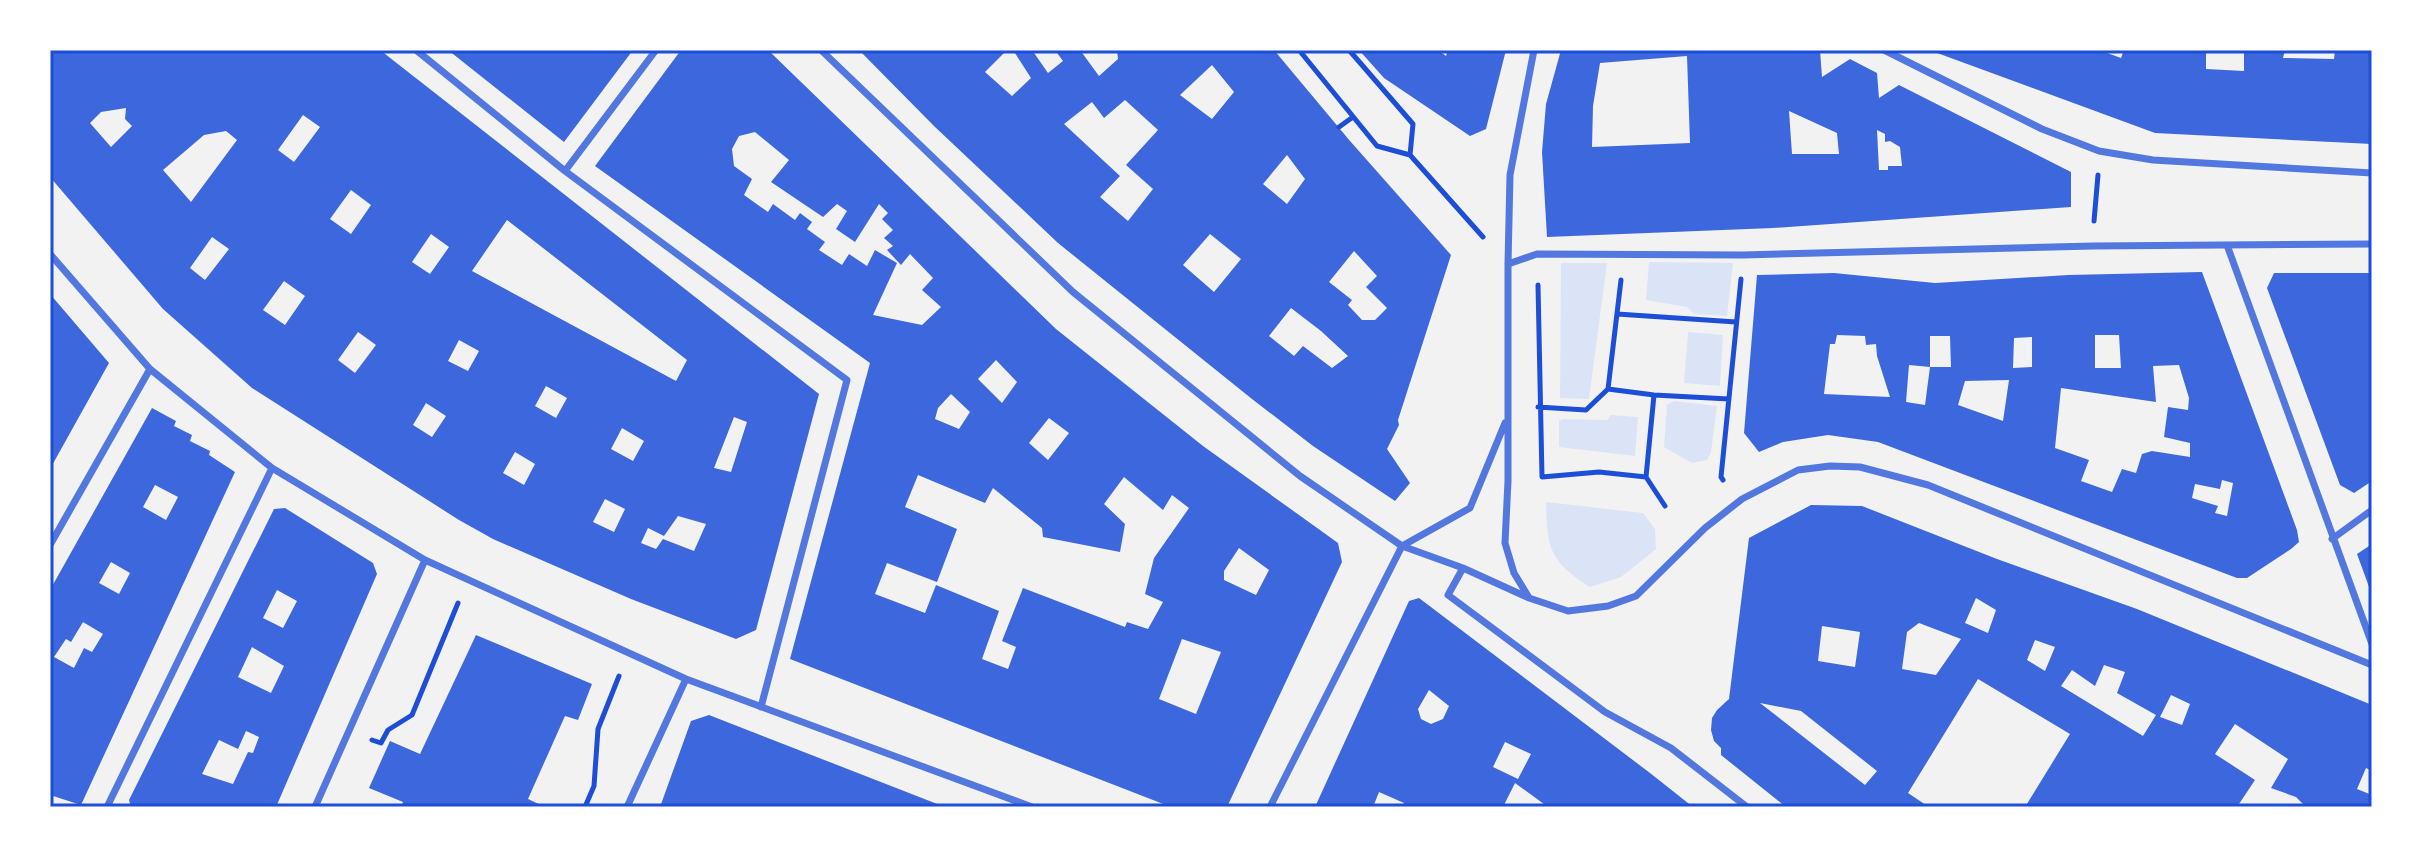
<svg xmlns="http://www.w3.org/2000/svg" width="2422" height="857" viewBox="0 0 2422 857" font-family="'DM Sans',sans-serif">
<rect width="100%" height="100%" fill="#f2f2f2"/>
<path fill="#dbe4f7" d="M 1649,262 L 1733,263 L 1727,316 L 1694,314 L 1687,307 L 1646,300 Z
M 1561,263 L 1607,263 L 1589,399 L 1560,398 Z
M 1688,332 L 1723,335 L 1720,386 L 1684,383 Z
M 1674,401 L 1717,406 L 1711,452 L 1707,460 L 1692,463 L 1664,447 L 1667,405 Z
M 1611,415 L 1638,417 L 1635,456 L 1559,447 L 1559,421 L 1562,419 L 1607,420 Z
M 1546,502 L 1643,513 L 1655,529 L 1656,549 L 1621,577 L 1590,587 C 1549,561 1547,548 1546,502 Z"/>
<path fill="#3d67dc" fill-rule="evenodd" d="M 50,50 L 380,50 L 819,394 L 756,630 L 736,639 L 631,599 L 493,539 L 459,520 L 252,388 L 163,309 L 50,177 ZM 126,108 L 125,119 L 132,126 L 111,147 L 90,123 L 101,112 ZM 303,115 L 320,127 L 294,162 L 278,150 ZM 226,131 L 237,140 L 191,202 L 163,170 L 204,135 ZM 351,190 L 371,205 L 351,234 L 330,219 ZM 507,220 L 687,360 L 676,381 L 472,271 ZM 431,234 L 449,247 L 430,274 L 412,262 ZM 212,237 L 229,249 L 205,280 L 190,268 ZM 284,281 L 305,296 L 285,325 L 263,310 ZM 358,332 L 376,345 L 355,373 L 338,360 ZM 459,340 L 479,351 L 468,371 L 448,361 ZM 546,386 L 567,398 L 556,418 L 535,406 ZM 426,403 L 446,416 L 432,437 L 413,425 ZM 734,417 L 747,422 L 731,472 L 714,468 ZM 622,428 L 644,441 L 633,461 L 611,449 ZM 515,452 L 535,464 L 524,485 L 503,473 ZM 605,499 L 625,509 L 614,532 L 593,522 ZM 678,516 L 706,524 L 694,551 L 663,539 L 656,549 L 641,543 L 648,528 L 664,536 Z
M 448,50 L 633,50 L 564,142 Z
M 681,50 L 768,50 L 1056,329 L 1203,446 L 1338,543 L 1342,562 L 1227,807 L 1171,807 L 790,659 L 870,363 L 595,166 ZM 755,132 L 789,160 L 771,182 L 823,217 L 837,204 L 847,211 L 836,229 L 855,242 L 879,204 L 888,213 L 882,219 L 893,230 L 884,238 L 893,246 L 887,250 L 901,265 L 910,254 L 933,278 L 922,290 L 941,307 L 922,325 L 873,315 L 897,263 L 875,250 L 867,266 L 849,254 L 842,265 L 819,250 L 825,242 L 807,229 L 812,222 L 800,213 L 795,220 L 773,204 L 768,212 L 744,195 L 752,179 L 734,166 L 732,149 L 739,136 ZM 996,360 L 1017,382 L 1002,403 L 978,379 ZM 951,394 L 970,412 L 959,429 L 935,419 L 938,408 ZM 1049,418 L 1069,433 L 1048,460 L 1029,443 ZM 918,475 L 985,503 L 993,488 L 1042,528 L 1043,537 L 1120,552 L 1125,524 L 1104,504 L 1124,477 L 1163,510 L 1172,495 L 1189,508 L 1154,558 L 1145,594 L 1163,602 L 1148,629 L 1127,622 L 1125,627 L 1023,588 L 1002,641 L 1016,647 L 1008,669 L 982,659 L 999,611 L 936,585 L 925,613 L 875,594 L 887,563 L 937,582 L 957,529 L 905,507 ZM 1239,548 L 1269,570 L 1256,595 L 1224,580 L 1224,571 ZM 1182,639 L 1221,652 L 1196,714 L 1159,699 Z
M 859,50 L 1007,50 L 985,72 L 1012,96 L 1031,78 L 1013,50 L 1032,50 L 1048,73 L 1063,61 L 1055,50 L 1080,50 L 1099,76 L 1118,59 L 1117,50 L 1274,50 L 1350,141 L 1451,255 L 1398,420 L 1399,425 L 1387,449 L 1410,483 L 1395,501 L 1313,446 L 1252,399 L 1058,243 L 934,126 ZM 1212,65 L 1234,92 L 1212,119 L 1180,95 ZM 1125,100 L 1158,130 L 1126,165 L 1153,189 L 1128,221 L 1100,197 L 1120,176 L 1064,124 L 1092,102 L 1104,118 ZM 1287,155 L 1305,179 L 1287,204 L 1263,184 ZM 1210,234 L 1241,259 L 1214,292 L 1183,265 ZM 1354,251 L 1377,276 L 1366,287 L 1387,308 L 1375,320 L 1362,320 L 1348,305 L 1352,300 L 1329,282 ZM 1291,308 L 1321,331 L 1348,356 L 1332,368 L 1303,346 L 1294,356 L 1269,336 Z
M 1359,50 L 1438,50 L 1446,56 L 1448,50 L 1506,50 L 1486,129 L 1470,136 L 1384,78 Z
M 1561,50 L 1820,50 L 1822,77 L 1850,59 L 1877,73 L 1879,98 L 1899,85 L 2071,172 L 2071,207 L 1773,228 L 1547,237 L 1542,152 L 1546,104 ZM 1687,56 L 1690,143 L 1592,147 L 1593,106 L 1600,63 ZM 1789,111 L 1837,133 L 1839,154 L 1792,154 ZM 1877,130 L 1885,134 L 1885,142 L 1890,141 L 1900,147 L 1902,166 L 1888,166 L 1888,170 L 1879,170 Z
M 1929,50 L 2099,50 L 2121,58 L 2124,50 L 2206,50 L 2206,69 L 2244,71 L 2244,50 L 2285,50 L 2283,58 L 2334,59 L 2335,50 L 2372,50 L 2372,144 L 2155,133 Z
M 2202,272 L 2297,530 L 2299,542 L 2291,549 L 2247,578 L 2237,578 L 1878,442 L 1828,435 L 1783,442 L 1759,452 L 1744,433 L 1757,275 L 1834,273 L 1935,283 L 2068,275 ZM 1837,335 L 1865,336 L 1866,345 L 1876,344 L 1877,356 L 1890,397 L 1824,394 L 1830,344 L 1835,344 ZM 2095,335 L 2119,335 L 2121,368 L 2095,368 ZM 1930,336 L 1950,336 L 1951,367 L 1930,367 L 1925,405 L 1906,402 L 1909,365 L 1930,367 ZM 2032,337 L 2032,367 L 2013,368 L 2014,338 ZM 2179,365 L 2189,398 L 2188,410 L 2168,407 L 2164,437 L 2190,443 L 2190,457 L 2152,451 L 2142,454 L 2136,473 L 2122,469 L 2112,492 L 2081,481 L 2089,460 L 2055,448 L 2061,388 L 2156,402 L 2153,366 ZM 2009,380 L 2003,421 L 1958,405 L 1965,381 ZM 2222,480 L 2233,483 L 2227,516 L 2215,513 L 2218,506 L 2192,498 L 2195,484 L 2220,489 Z
M 2274,273 L 2372,273 L 2372,481 L 2354,493 L 2340,485 L 2267,288 Z
M 50,294 L 109,363 L 50,469 Z
M 152,408 L 176,421 L 174,426 L 192,435 L 190,441 L 210,451 L 209,455 L 235,472 L 81,805 L 50,795 L 50,590 ZM 155,485 L 178,497 L 166,520 L 143,507 ZM 111,562 L 130,573 L 119,594 L 99,583 ZM 83,622 L 103,634 L 92,652 L 84,648 L 74,668 L 54,657 L 66,639 L 71,642 Z
M 1811,505 L 1862,506 L 1997,559 L 2137,609 L 2372,705 L 2372,771 L 2366,768 L 2357,789 L 2372,795 L 2372,807 L 2306,807 L 2296,797 L 2271,788 L 2288,759 L 2235,724 L 2215,754 L 2255,780 L 2237,807 L 2025,807 L 2070,734 L 1978,679 L 1908,793 L 1929,807 L 1786,807 L 1721,755 L 1721,748 L 1714,741 L 1711,730 L 1712,718 L 1717,710 L 1729,699 L 1749,538 ZM 1976,598 L 1996,610 L 1988,633 L 1965,623 ZM 1919,623 L 1961,639 L 1936,675 L 1902,669 L 1907,632 ZM 1822,626 L 1860,632 L 1855,667 L 1818,661 ZM 2035,640 L 2055,647 L 2045,671 L 2027,660 ZM 2104,665 L 2125,672 L 2117,693 L 2156,715 L 2143,736 L 2061,686 L 2072,670 L 2095,686 ZM 2171,695 L 2190,704 L 2182,725 L 2160,717 ZM 1760,703 L 1801,711 L 1877,771 L 1865,785 Z
M 285,508 L 373,563 L 377,574 L 276,807 L 131,807 L 129,800 L 274,509 ZM 277,590 L 297,601 L 283,628 L 263,618 ZM 252,647 L 284,666 L 271,693 L 238,677 ZM 246,731 L 259,737 L 253,753 L 248,752 L 233,784 L 202,774 L 219,740 L 238,749 Z
M 2372,544 L 2372,595 L 2357,554 Z
M 1419,598 L 1650,773 L 1693,807 L 1548,807 L 1515,783 L 1503,807 L 1403,807 L 1404,803 L 1379,792 L 1373,807 L 1315,807 L 1409,601 ZM 1429,690 L 1449,706 L 1443,719 L 1431,724 L 1421,719 L 1418,709 ZM 1505,742 L 1531,754 L 1518,779 L 1493,767 Z
M 476,635 L 592,684 L 578,720 L 565,716 L 528,799 L 545,807 L 401,807 L 403,802 L 369,788 L 390,741 L 420,754 Z
M 709,715 L 945,807 L 660,807 L 691,721 Z"/>
<g fill="none" stroke-linecap="round" stroke-linejoin="round">
<path stroke="#1d4ed8" stroke-width="5" d="M 1299,50 L 1377,146 L 1410,155 L 1483,237
M 1349,50 L 1413,124 L 1410,155
M 1339,127 L 1353,117
M 2094,221 L 2098,175
M 1621,280 L 1608,389 L 1654,395 L 1729,399
M 1538,285 L 1542,477 L 1599,472 L 1646,477 L 1665,506
M 1617,314 L 1736,322
M 1538,407 L 1586,410 L 1608,389
M 1646,477 L 1654,395
M 1723,480 L 1721,477 L 1741,279
M 372,740 L 381,743 L 388,730 L 412,715 L 458,603
M 585,807 L 594,786 L 598,729 L 619,676"/>
<path stroke="#5277de" stroke-width="7" d="M 416,50 L 565,171 L 847,380 L 761,707
M 821,50 L 1073,292 L 1300,476 L 1402,546 L 1463,568 L 1529,598 L 1568,611 L 1608,606 L 1636,596 L 1705,528 L 1742,499 L 1798,470 L 1830,466 L 1860,467 L 1928,485 L 2372,665
M 1884,50 L 2042,129 L 2099,151 L 2153,160 L 2372,173
M 565,171 L 656,50
M 2227,245 L 2372,644
M 50,254 L 150,369 L 272,468 L 425,560 L 686,679 L 1032,807
M 1508,264 L 1537,254 L 1743,255 L 2093,246 L 2372,244
M 2332,539 L 2372,510
M 50,545 L 150,369
M 1402,546 L 1470,508 L 1505,423
M 1463,568 L 1448,595 L 1605,712 L 1671,748 L 1747,807
M 1528,596 L 1514,573 L 1505,543 L 1508,481 L 1508,264 L 1510,175 L 1534,50
M 107,807 L 272,468
M 315,807 L 425,560
M 627,807 L 686,679
M 1270,807 L 1402,546"/>
</g>
<rect width="2422" height="857" fill="none" stroke="#ffffff" stroke-width="104"/>
<rect x="52" y="52" width="2318" height="753" fill="none" stroke="#1d4ed8" stroke-width="3"/>
</svg>
